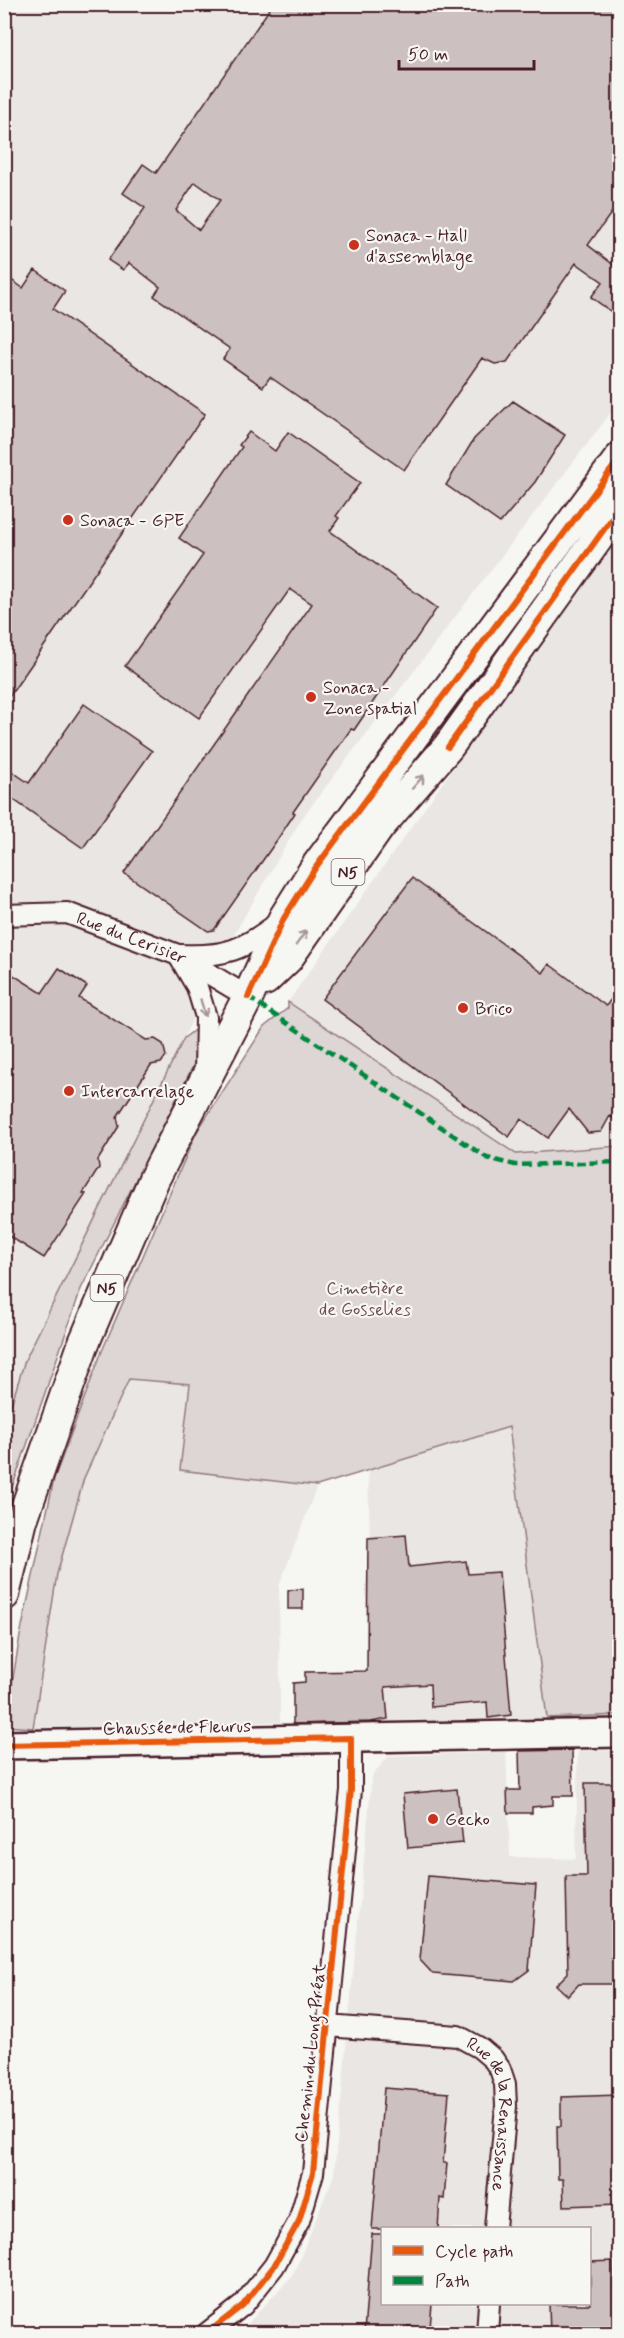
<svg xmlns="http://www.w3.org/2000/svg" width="624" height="2338" viewBox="0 0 624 2338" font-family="Mynerve,sans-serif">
<rect width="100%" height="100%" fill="#f6f6f2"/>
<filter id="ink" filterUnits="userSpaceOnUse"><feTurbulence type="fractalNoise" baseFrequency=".0167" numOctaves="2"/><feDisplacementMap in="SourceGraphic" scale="12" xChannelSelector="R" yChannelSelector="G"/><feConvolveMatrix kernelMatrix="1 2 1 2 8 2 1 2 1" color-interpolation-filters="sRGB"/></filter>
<g filter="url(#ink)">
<path fill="#e9e6e3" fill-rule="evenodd" d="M 4,5 L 620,5 L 619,402 L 302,818 L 237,929 L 25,1360 L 5,1425 Z
M 619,533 L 619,1146 L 516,1154 L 288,1002 Z
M 129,1379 L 190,1384 L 181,1470 L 317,1486 L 279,1586 L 280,1722 L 33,1728 L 57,1574 L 84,1478 Z
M 509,1426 L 547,1718 L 367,1721 L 370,1541 L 368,1470 Z
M 619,1750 L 620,2264 L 613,2263 L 614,2333 L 238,2334 L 293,2275 L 334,2175 L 372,1776 L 389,1756 L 506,1752 L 510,1857 L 576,1859 L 578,1751 ZM 382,2228 L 590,2228 L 590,2304 L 382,2304 Z"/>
<path fill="#ddd6d5" stroke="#947a80" stroke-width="1.5" d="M 288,1002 L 516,1154 L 619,1146 L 619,1715 L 547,1718 L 509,1427 L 317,1486 L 180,1470 L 190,1384 L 129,1379 L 84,1478 L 57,1574 L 33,1728 L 5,1726 L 20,1636 L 54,1479 L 102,1351 L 196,1133 L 264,1027 L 288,1008 Z
M 197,1028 L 205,1042 L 81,1289 L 5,1508 L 5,1425 L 25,1360 L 184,1038 Z"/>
<path fill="#ccc1c0" stroke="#4a1f2b" stroke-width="1.5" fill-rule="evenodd" d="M 273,4 L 620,4 L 620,201 L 588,245 L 620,270 L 620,318 L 591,297 L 603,282 L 576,263 L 507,362 L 495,364 L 482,358 L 404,470 L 270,377 L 263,387 L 223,359 L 230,349 L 154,296 L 160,287 L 129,263 L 123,270 L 108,260 L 145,208 L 123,193 L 143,164 L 156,173 ZM 195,182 L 220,200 L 199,230 L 176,210 Z
M 35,270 L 65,291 L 53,309 L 205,414 L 4,704 L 4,275 L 23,288 Z
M 513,401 L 565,435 L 535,482 L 500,523 L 446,485 L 474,439 Z
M 249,432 L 275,451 L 288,432 L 360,483 L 336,516 L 339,518 L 330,531 L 437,608 L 354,730 L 351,729 L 293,812 L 295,813 L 277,840 L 214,930 L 208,931 L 124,873 L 312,604 L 290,589 L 199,718 L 125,666 L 203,555 L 179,538 L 242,447 L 239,445 Z
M 84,704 L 152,751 L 83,848 L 4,793 L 4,766 L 29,783 Z
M 412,878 L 543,973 L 549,964 L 606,1006 L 620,987 L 620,1122 L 610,1116 L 601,1132 L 588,1133 L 569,1109 L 548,1138 L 521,1119 L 509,1137 L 322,999 Z
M 59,968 L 87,986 L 79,998 L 146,1040 L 155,1039 L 163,1044 L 166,1056 L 161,1063 L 151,1065 L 117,1117 L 119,1126 L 98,1160 L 99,1168 L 83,1193 L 86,1194 L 44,1258 L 4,1233 L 4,969 L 42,993 Z
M 406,1535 L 409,1567 L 466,1561 L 468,1574 L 499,1572 L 511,1715 L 488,1718 L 487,1702 L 431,1707 L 430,1684 L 385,1687 L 388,1719 L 371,1722 L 293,1724 L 293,1683 L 305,1682 L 305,1672 L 367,1671 L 368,1538 Z
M 303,1589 L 303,1609 L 288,1609 L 288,1590 Z
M 572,1750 L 573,1796 L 553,1796 L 553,1805 L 532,1807 L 532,1813 L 508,1813 L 507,1790 L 520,1790 L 519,1751 Z
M 585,1783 L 620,1783 L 620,1984 L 579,1984 L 568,1996 L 556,1985 L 568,1973 L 566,1876 L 587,1876 Z
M 457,1789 L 463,1843 L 408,1848 L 403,1794 Z
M 428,1876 L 536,1885 L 529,1970 L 514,1981 L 433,1974 L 420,1960 Z
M 384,2088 L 449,2093 L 443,2163 L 447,2163 L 444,2199 L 440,2198 L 438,2229 L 372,2229 Z
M 620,2095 L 620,2204 L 564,2206 L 563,2179 L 558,2179 L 557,2126 L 561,2126 L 561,2097 Z
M 372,2234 L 382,2234 L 382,2304 L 432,2304 L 430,2328 L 408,2326 L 408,2334 L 364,2332 Z
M 613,2261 L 615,2334 L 550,2334 L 549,2304 L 590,2304 L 590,2262 Z"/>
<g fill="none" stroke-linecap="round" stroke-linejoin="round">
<defs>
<g id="minor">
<path id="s1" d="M 4,915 L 67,913 L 178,955 L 248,997"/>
<path d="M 181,955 C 225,957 243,950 278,923"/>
<path d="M 180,958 L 197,987 L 206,1017 L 205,1072"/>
<path id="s2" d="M 327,2026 L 458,2036 L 480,2048 L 493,2059 L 500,2069 L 505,2084 L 506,2106 L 495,2228"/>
<path d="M 206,2334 L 243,2305 L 274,2266 L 299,2221 L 313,2173 L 351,1790 L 351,1738"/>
<path d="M 487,2334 L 489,2304"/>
</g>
<path id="secondary" d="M 4,1745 L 620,1733"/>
<path id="primary" d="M 265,980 L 287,959 L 379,827 L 448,747 L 620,507
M 4,1595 L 22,1520 L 83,1345 L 154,1179 L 248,997 L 284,918 L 316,867 L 620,458"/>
</defs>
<use href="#minor" stroke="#4a1f2b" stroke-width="24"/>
<use href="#secondary" stroke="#4a1f2b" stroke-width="32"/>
<use href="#primary" stroke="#4a1f2b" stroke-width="34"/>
<use href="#minor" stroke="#f6f6f2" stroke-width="20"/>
<use href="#secondary" stroke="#f6f6f2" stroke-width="27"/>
<use href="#primary" stroke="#f6f6f2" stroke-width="30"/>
<path stroke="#00873e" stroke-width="4.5" stroke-dasharray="9 4.5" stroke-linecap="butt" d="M 248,997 L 487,1158 L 515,1165 L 620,1162"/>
<defs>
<path id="cycleway" d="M 448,747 L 620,507
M 248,997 L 284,918 L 316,867 L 620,458
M 4,1745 L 351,1738 L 351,1790 L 313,2173 L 299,2221 L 274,2266 L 243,2305 L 206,2334"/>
</defs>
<use href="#cycleway" stroke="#f6f6f2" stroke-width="10"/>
<use href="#cycleway" stroke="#e8590c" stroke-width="6"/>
</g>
<defs><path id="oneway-shaft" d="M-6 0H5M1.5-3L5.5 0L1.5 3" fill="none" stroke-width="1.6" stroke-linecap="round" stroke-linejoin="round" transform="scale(1.5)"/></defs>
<g stroke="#a99598">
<use href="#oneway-shaft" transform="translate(418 782) rotate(-49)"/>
<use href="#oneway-shaft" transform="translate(301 938) rotate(-55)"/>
<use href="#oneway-shaft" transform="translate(203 1008) rotate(74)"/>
</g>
</g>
<g fill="#c8321e" stroke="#f6f6f2" stroke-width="2">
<circle cx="354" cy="245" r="6"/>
<circle cx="68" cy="520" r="6"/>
<circle cx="311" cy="697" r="6"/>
<circle cx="463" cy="1008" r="6"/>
<circle cx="69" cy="1091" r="6"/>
<circle cx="433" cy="1819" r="6"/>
</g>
<g text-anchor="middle" stroke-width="4.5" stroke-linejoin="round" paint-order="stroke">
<g fill="#f6f6f2" stroke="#7e6067" stroke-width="1.5">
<rect x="331.5" y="859" width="33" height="26" rx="4.5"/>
<rect x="90.5" y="1275" width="33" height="26" rx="4.5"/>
</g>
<g font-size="16" font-weight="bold" fill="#4a1f2b">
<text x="348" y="878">N5</text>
<text x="107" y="1294">N5</text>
</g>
<g font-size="18" fill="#4a1f2b" stroke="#f6f6f2" text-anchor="start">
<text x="366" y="241">Sonaca - Hall<tspan x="366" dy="21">d'assemblage</tspan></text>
<text x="80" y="526">Sonaca - GPE</text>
<text x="323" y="693">Sonaca -<tspan x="323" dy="21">Zone spatial</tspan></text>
<text x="475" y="1014">Brico</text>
<text x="81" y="1097">Intercarrelage</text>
<text x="445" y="1825">Gecko</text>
</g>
<g font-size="18" fill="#4a1f2b" stroke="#f6f6f2">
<text dy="6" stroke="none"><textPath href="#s1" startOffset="132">Rue du Cerisier</textPath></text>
<text transform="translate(177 1727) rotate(-1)" y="6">Chaussée de Fleurus</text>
<text transform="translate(310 2053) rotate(-84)" y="6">Chemin du Long Préat</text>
<text dy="6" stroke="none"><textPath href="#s2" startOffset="226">Rue de la Renaissance</textPath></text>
</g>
<g font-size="18" fill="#6f4d56" stroke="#f6f6f2">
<text x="365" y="1294">Cimetière<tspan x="365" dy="21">de Gosselies</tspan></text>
</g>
</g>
<rect width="624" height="2338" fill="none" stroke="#f6f6f2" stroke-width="24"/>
<rect x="12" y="12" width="600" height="2314" fill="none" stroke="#4a1f2b" stroke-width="2" filter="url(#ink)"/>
<rect x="381" y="2227" width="210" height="78" fill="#f6f6f2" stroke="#b1a0a2" stroke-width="1.5"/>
<rect x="393" y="2246" width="30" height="9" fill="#e8590c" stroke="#b1a0a2" stroke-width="1.5"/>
<text x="435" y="2257" font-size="18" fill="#4a1f2b">Cycle path</text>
<rect x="393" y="2276" width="30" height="9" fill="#00873e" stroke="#b1a0a2" stroke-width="1.5"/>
<text x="435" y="2287" font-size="18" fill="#4a1f2b">Path</text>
<path d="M399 60v9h135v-9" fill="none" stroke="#4a1f2b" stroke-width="3"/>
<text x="408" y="60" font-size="18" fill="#4a1f2b" stroke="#f6f6f2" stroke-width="4.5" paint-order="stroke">50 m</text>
</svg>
